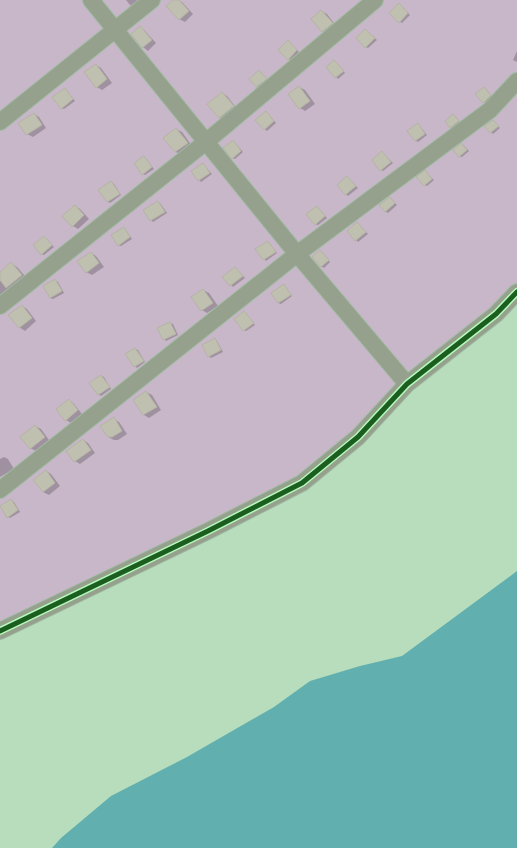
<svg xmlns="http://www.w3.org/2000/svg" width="517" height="848" viewBox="0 0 517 848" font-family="'DejaVu Sans',sans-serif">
<rect width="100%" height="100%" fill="#b8ddbc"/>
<path fill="#c8b6c9" d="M 0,0 L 517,0 L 517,292 L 302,483 L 0,631 Z"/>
<path fill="#61afae" d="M 517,571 L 517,848 L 52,848 L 61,838 L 111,796 L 187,757 L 274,707 L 310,681 L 360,666 L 402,656 Z"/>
<path fill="#0003" d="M 126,0 L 146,0 L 136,8 L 130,5 Z
M 175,0 L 182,2 L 193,14 L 185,22 L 179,19 Z
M 401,6 L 410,15 L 402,23 L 400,22 Z
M 321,11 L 327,14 L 337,27 L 328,34 L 323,31 Z
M 140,28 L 145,31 L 156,43 L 148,51 L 143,47 L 132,34 Z
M 365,30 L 377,40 L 368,48 L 366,47 Z
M 290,43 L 299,52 L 291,60 L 288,59 Z
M 517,51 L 517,62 L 513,60 Z
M 334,61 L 345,73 L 338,79 L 336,77 Z
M 96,65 L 101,68 L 112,83 L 102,90 L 97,87 Z
M 259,71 L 268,80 L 259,88 L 250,79 Z
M 299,87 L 305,90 L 315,104 L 305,111 L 300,108 Z
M 484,88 L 493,97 L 486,104 L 477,94 Z
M 65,89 L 75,101 L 64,109 L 61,108 Z
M 222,93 L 227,96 L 238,110 L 225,120 L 220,117 L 209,104 Z
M 266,112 L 276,123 L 267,131 L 265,129 Z
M 34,114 L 39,117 L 46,128 L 33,137 L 27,134 L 20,123 Z
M 453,115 L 461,123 L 453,128 L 451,127 Z
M 493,121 L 500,128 L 493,134 L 486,126 Z
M 418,124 L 427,135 L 418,142 L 415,140 Z
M 176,129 L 182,132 L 192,146 L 181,155 L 176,152 L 165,138 Z
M 235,143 L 243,152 L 235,159 L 233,158 Z
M 462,144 L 469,151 L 462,157 L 459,156 Z
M 382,152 L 393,163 L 383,171 L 381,170 Z
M 144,157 L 154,169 L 145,175 L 143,174 Z
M 203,164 L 212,174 L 201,182 L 193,171 Z
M 425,172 L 434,180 L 427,186 L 425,185 Z
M 347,177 L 358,188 L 348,196 L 338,185 Z
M 111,182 L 114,184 L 121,195 L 110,203 L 107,201 Z
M 390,198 L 397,205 L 388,213 L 385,211 Z
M 158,202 L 160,203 L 167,213 L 153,222 L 151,220 Z
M 75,206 L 80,209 L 89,219 L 78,229 L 73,226 Z
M 317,207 L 327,218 L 318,225 L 315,224 Z
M 357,223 L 368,234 L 358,242 L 348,231 Z
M 124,228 L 132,239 L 121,246 L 118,245 Z
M 44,237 L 54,247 L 44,255 L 41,254 Z
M 268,242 L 277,253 L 266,261 L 257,249 Z
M 91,253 L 96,256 L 104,267 L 92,275 L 86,272 Z
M 322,253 L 330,262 L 324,268 L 321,266 Z
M 12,264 L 17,267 L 25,276 L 25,280 L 0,297 L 0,273 Z
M 235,268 L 245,278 L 233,287 L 224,277 Z
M 55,280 L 58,282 L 64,293 L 53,299 L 50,298 Z
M 284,286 L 292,296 L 281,304 L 278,303 Z
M 203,290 L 209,293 L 218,306 L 207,313 L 202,310 Z
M 22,306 L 27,309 L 36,321 L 25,331 L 19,327 Z
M 244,312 L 255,325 L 246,331 L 244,330 Z
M 170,323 L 173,324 L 178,335 L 166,341 L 164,339 Z
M 215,340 L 217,341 L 223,352 L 211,358 L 209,356 Z
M 135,349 L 138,350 L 145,362 L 137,368 L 135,366 Z
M 102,376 L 104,377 L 111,389 L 101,396 L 98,394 Z
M 146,392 L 152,395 L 161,410 L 149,418 L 144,415 L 134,400 Z
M 69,400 L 74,404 L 82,414 L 71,423 L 66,420 Z
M 114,419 L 119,422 L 127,434 L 118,440 L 114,440 L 108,437 Z
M 35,426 L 41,429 L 49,440 L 36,451 L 30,448 Z
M 83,440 L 88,443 L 95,453 L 80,464 L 75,461 Z
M 4,457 L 8,459 L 14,469 L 0,477 L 0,459 Z
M 46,471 L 51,474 L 60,486 L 49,495 L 43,492 Z
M 11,500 L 14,502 L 20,512 L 10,518 L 8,517 Z"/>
<path fill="#c0c0b0" stroke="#b4b4a4" d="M 173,0 L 179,0 L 189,11 L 179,20 L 166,6 Z
M 399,3 L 408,13 L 399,23 L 389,13 Z
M 321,10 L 333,23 L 322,32 L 311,19 Z
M 140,26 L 152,40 L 142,48 L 131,34 Z
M 365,29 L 375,38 L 365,48 L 356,38 Z
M 288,40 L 297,50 L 288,60 L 278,50 Z
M 334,60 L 344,71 L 335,78 L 326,67 Z
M 96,64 L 107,79 L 96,88 L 84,72 Z
M 259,70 L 267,79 L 256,87 L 249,79 Z
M 299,86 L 310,101 L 299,109 L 288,94 Z
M 484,87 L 491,95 L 483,103 L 475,94 Z
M 65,88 L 73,99 L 61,109 L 52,97 Z
M 222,92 L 234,106 L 219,118 L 207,104 Z
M 266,111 L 274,121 L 264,130 L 255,120 Z
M 34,113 L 42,125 L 26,135 L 18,123 Z
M 453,114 L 459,121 L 450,128 L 445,121 Z
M 493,120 L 499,126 L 490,133 L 484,126 Z
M 418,123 L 425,134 L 415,141 L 407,131 Z
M 176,128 L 188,143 L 175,152 L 163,138 Z
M 233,140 L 241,151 L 232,159 L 223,148 Z
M 461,143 L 467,150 L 459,157 L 453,150 Z
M 382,151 L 391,162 L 380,171 L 372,160 Z
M 144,156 L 152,167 L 142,175 L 134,163 Z
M 203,163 L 210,173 L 198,181 L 191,171 Z
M 425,170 L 432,179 L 424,186 L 416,177 Z
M 347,176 L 356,186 L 345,195 L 337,185 Z
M 111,181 L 120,194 L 107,202 L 98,190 Z
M 390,197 L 395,203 L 385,212 L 379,205 Z
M 158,201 L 165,212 L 150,221 L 143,210 Z
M 75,205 L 84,215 L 72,227 L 62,216 Z
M 317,206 L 325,216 L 315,225 L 306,214 Z
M 357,222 L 366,232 L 355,241 L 347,231 Z
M 124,227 L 130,237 L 118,246 L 111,235 Z
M 44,236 L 52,245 L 41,255 L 33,245 Z
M 268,241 L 276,252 L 263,260 L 255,249 Z
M 320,250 L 329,260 L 321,267 L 312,257 Z
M 91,252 L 99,263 L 86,273 L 77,261 Z
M 11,262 L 22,275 L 6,288 L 0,280 L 0,272 Z
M 235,267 L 243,276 L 230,286 L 222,277 Z
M 55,279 L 62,291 L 50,298 L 43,286 Z
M 284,284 L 291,295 L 278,303 L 271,293 Z
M 203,289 L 213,303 L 201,311 L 191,297 Z
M 22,305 L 32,318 L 19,328 L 8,315 Z
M 244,311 L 254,323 L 243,331 L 234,319 Z
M 170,322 L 176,334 L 163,340 L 157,328 Z
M 215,338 L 221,350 L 208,357 L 202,345 Z
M 135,348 L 144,361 L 134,367 L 125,354 Z
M 101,375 L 110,387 L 98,395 L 89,383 Z
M 146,391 L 157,407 L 143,415 L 133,400 Z
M 69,399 L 78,410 L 65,421 L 56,409 Z
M 114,417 L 122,431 L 112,437 L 108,437 L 100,426 Z
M 35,425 L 45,437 L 30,449 L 20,437 Z
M 83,439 L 91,450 L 74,462 L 66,451 Z
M 46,470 L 55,483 L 43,492 L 33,480 Z
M 11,499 L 18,510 L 7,518 L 0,506 Z"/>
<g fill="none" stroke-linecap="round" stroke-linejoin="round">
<defs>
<path id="minor" d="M 91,0 L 297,254 L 407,384
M 0,122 L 152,0
M 0,306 L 207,141 L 375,0
M 0,490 L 297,254 L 490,110 L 517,81
M 0,631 L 208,531 L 302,483 L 358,437 L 407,384 L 496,314 L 517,292"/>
</defs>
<use href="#minor" stroke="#9fbba2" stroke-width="18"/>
<use href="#minor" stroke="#95a18d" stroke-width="16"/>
<defs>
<path id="cycleway" d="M 0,631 L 208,531 L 302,483 L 358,437 L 407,384 L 496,314 L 517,292"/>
</defs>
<use href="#cycleway" stroke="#b6fabc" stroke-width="8"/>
<use href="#cycleway" stroke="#1b5e20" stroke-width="5"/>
</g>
</svg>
